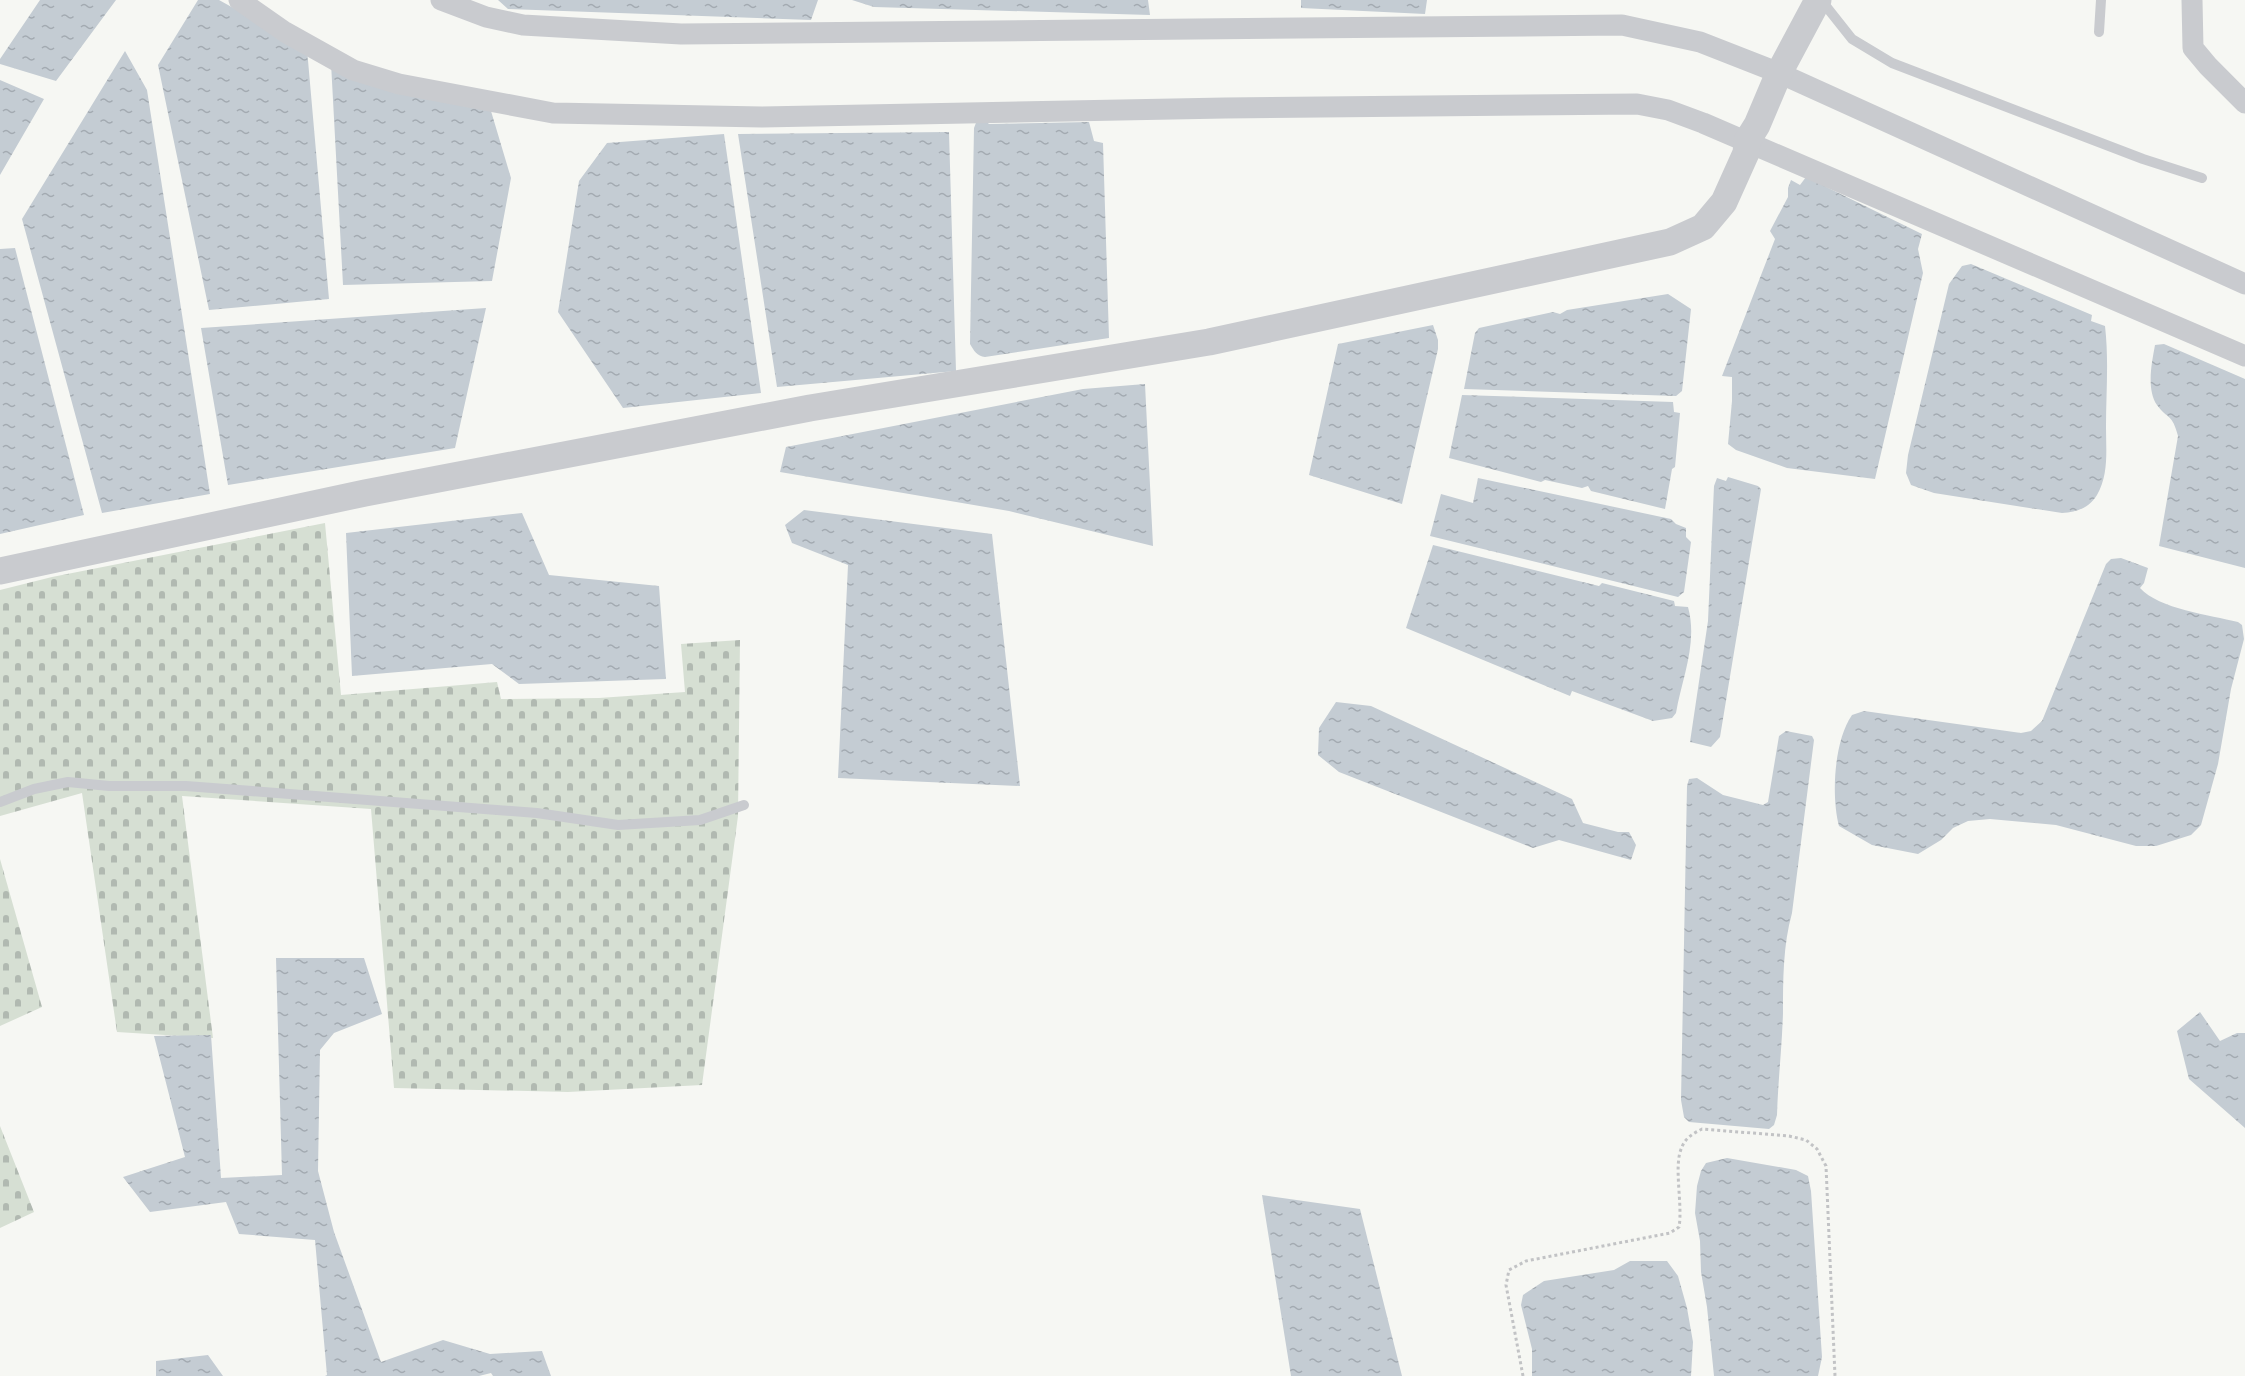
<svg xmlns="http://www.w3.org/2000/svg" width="2245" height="1376" viewBox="0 0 2245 1376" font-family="Commissioner,sans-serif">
<defs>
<pattern id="cemetery-stones" width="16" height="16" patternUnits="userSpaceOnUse" patternTransform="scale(1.5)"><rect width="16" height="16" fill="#d6dfd3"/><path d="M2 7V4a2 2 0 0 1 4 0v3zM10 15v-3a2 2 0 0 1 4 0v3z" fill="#b1b9b1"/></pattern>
<pattern id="water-ripples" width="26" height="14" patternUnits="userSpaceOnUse" patternTransform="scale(1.5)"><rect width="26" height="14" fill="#c4ccd3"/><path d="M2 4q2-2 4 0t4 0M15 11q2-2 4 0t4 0" fill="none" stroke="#a3aab1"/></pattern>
</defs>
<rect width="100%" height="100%" fill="#f6f7f3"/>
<path fill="url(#cemetery-stones)" d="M 325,523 L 341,695 L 497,682 L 501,699 L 599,698 L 685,692 L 681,644 L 740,640 L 738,816 L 702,1085 L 568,1092 L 394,1088 L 371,809 L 182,796 L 213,1038 L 117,1032 L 82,793 L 0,816 L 0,590 L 52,577 Z
M 0,859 L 42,1007 L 0,1026 Z
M 0,1126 L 34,1212 L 0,1228 Z"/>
<path fill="url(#water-ripples)" d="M 40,0 L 116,0 L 56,81 L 0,64 L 0,59 Z
M 198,0 L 219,0 L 307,49 L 329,299 L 209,310 L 158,65 Z
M 498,0 L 818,0 L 811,20 L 508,9 Z
M 852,0 L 1148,0 L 1150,15 L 874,7 Z
M 1301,0 L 1427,0 L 1425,14 L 1301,8 Z
M 125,51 L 147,90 L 210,494 L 102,513 L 22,219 Z
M 331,63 L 491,111 L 511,178 L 492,281 L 343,285 Z
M 0,80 L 44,99 L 0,175 Z
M 979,115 L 989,124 L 1089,122 L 1094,141 L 1103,143 L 1109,338 L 985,357 C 977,356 974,351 970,344 L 974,128 Z
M 949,132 L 956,371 L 777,387 L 738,134 Z
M 724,134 L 761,393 L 623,408 L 558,312 L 579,181 L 607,143 Z
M 1806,177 L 1922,234 L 1918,249 L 1923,273 L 1875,479 L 1787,468 L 1736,450 L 1728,444 L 1732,401 L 1732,377 L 1722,376 L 1775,239 L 1770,231 L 1788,197 L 1788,188 L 1791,180 L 1800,185 Z
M 15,248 L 84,515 L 0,534 L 0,249 Z
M 1971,264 L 2092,315 L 2091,321 L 2105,326 C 2109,360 2106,393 2106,427 C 2106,450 2109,474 2097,495 C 2089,508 2077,512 2062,513 L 1934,493 L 1911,485 L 1906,473 L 1908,455 L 1949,284 L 1962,266 Z
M 1668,294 L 1691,309 L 1682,391 L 1676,396 L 1464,389 L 1475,333 L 1479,328 L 1553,312 L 1560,314 L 1567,310 Z
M 486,308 L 455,448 L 228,485 L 201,328 Z
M 1433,325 L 1438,340 L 1438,349 L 1402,504 L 1309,475 L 1338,344 Z
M 2164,344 L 2245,379 L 2245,568 L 2159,546 L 2178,436 C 2172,413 2168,420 2157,405 C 2146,389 2152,362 2155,345 Z
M 1145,384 L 1153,546 L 1009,511 L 780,472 L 786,447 L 1083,389 Z
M 1462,395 L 1673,402 L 1674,412 L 1680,413 L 1675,467 L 1672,469 L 1665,509 L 1591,491 L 1588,486 L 1582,488 L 1545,480 L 1541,482 L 1449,458 Z
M 1728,477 L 1758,486 L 1761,489 L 1720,737 L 1711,747 L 1690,742 L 1708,621 L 1714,486 L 1717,478 L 1726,481 Z
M 1478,478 L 1671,519 L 1676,524 L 1686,528 L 1686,537 L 1691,542 L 1684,592 L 1678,597 L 1430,536 L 1441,494 L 1473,503 Z
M 804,510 L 992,534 L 1020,786 L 838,778 L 848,565 L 792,543 L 785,525 Z
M 522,513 L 549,575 L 659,586 L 666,679 L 519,684 L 492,664 L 352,676 L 346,533 Z
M 1433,545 L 1599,586 L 1602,583 L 1674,601 L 1675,606 L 1688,607 C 1698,643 1682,678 1676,713 L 1672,718 L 1653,721 L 1572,691 L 1570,696 L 1406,628 Z
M 2121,558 L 2148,568 L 2144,583 L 2140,588 C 2159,609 2210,615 2238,622 L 2242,625 L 2244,639 L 2231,689 L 2218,764 L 2201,825 L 2191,835 L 2156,846 L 2136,846 L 2056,825 L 1990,819 L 1968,821 L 1953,828 L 1941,840 L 1918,854 L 1872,845 L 1839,826 C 1831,796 1834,741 1852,715 L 1864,711 L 2021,733 L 2031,731 L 2042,721 L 2106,564 L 2111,559 Z
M 1336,702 L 1371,706 L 1572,799 L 1583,823 L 1618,832 L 1629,832 L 1636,845 L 1631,860 L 1559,840 L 1533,848 L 1339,772 L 1318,755 L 1319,728 Z
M 1786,731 L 1812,736 L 1814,740 L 1792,913 C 1783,945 1783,980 1783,1013 C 1782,1047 1778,1081 1777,1115 L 1774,1125 L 1769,1129 L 1689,1122 L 1684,1117 L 1681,1100 L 1687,786 L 1689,779 L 1697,778 L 1723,795 L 1763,805 L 1768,802 L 1779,736 Z
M 276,958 L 364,958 L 382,1014 L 334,1033 L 320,1050 L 318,1171 L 334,1232 L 381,1362 L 443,1340 L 490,1354 L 542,1351 L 551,1376 L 493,1376 L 491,1373 L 479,1376 L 325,1376 L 327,1375 L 315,1240 L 239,1234 L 226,1202 L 150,1212 L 123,1177 L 185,1157 L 154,1036 L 211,1035 L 221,1178 L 282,1175 Z
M 2200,1012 L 2220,1041 L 2237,1033 L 2245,1033 L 2245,1128 L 2189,1079 L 2177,1031 Z
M 1727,1158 L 1796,1170 L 1808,1176 L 1811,1191 L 1822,1357 L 1818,1376 L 1714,1376 L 1707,1307 L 1701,1272 L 1700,1241 L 1695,1213 L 1697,1186 L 1701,1171 L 1706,1163 Z
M 1262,1195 L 1360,1209 L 1402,1376 L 1291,1376 Z
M 1630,1261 L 1667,1261 L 1678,1276 L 1687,1308 L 1693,1342 L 1691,1376 L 1532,1376 L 1532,1349 L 1521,1305 L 1523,1295 L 1544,1281 L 1614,1270 Z
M 208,1355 L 223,1376 L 156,1376 L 156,1361 Z"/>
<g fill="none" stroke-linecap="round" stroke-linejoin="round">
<path stroke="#c2c3c5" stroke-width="3" stroke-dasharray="3 3" stroke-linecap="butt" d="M 1523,1376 L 1506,1285 L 1509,1270 L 1526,1261 L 1670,1233 L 1679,1227 C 1683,1204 1673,1165 1682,1147 C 1685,1138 1694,1133 1702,1129 L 1789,1136 L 1806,1140 L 1817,1149 L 1826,1166 L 1835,1376"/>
<path stroke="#c9cbcf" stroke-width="10" d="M 1821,0 L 1852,39 L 1892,63 L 2143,159 L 2202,178
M 2099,32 L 2101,0
M 0,802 L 34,789 L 68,782 L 109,786 L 186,786 L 537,813 L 618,825 L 700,820 L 744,805"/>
<path stroke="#c9cbcf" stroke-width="21" d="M 239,0 L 285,32 L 353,70 L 399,84 L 553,113 L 762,117 L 1225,108 L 1637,104 L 1668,110 L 1703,123 L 2245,356
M 441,0 L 486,17 L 523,25 L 681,34 L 1622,25 L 1700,42 L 1779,73 L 2245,284
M 2192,0 L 2193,48 L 2208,66 L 2245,103"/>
<path stroke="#c9cbcf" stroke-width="27" d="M 0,571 L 365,493 L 810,408 L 1209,342 L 1670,242 L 1703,227 L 1724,202 L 1746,153 L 1747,141 L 1757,125 L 1779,73 L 1818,0"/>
</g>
</svg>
